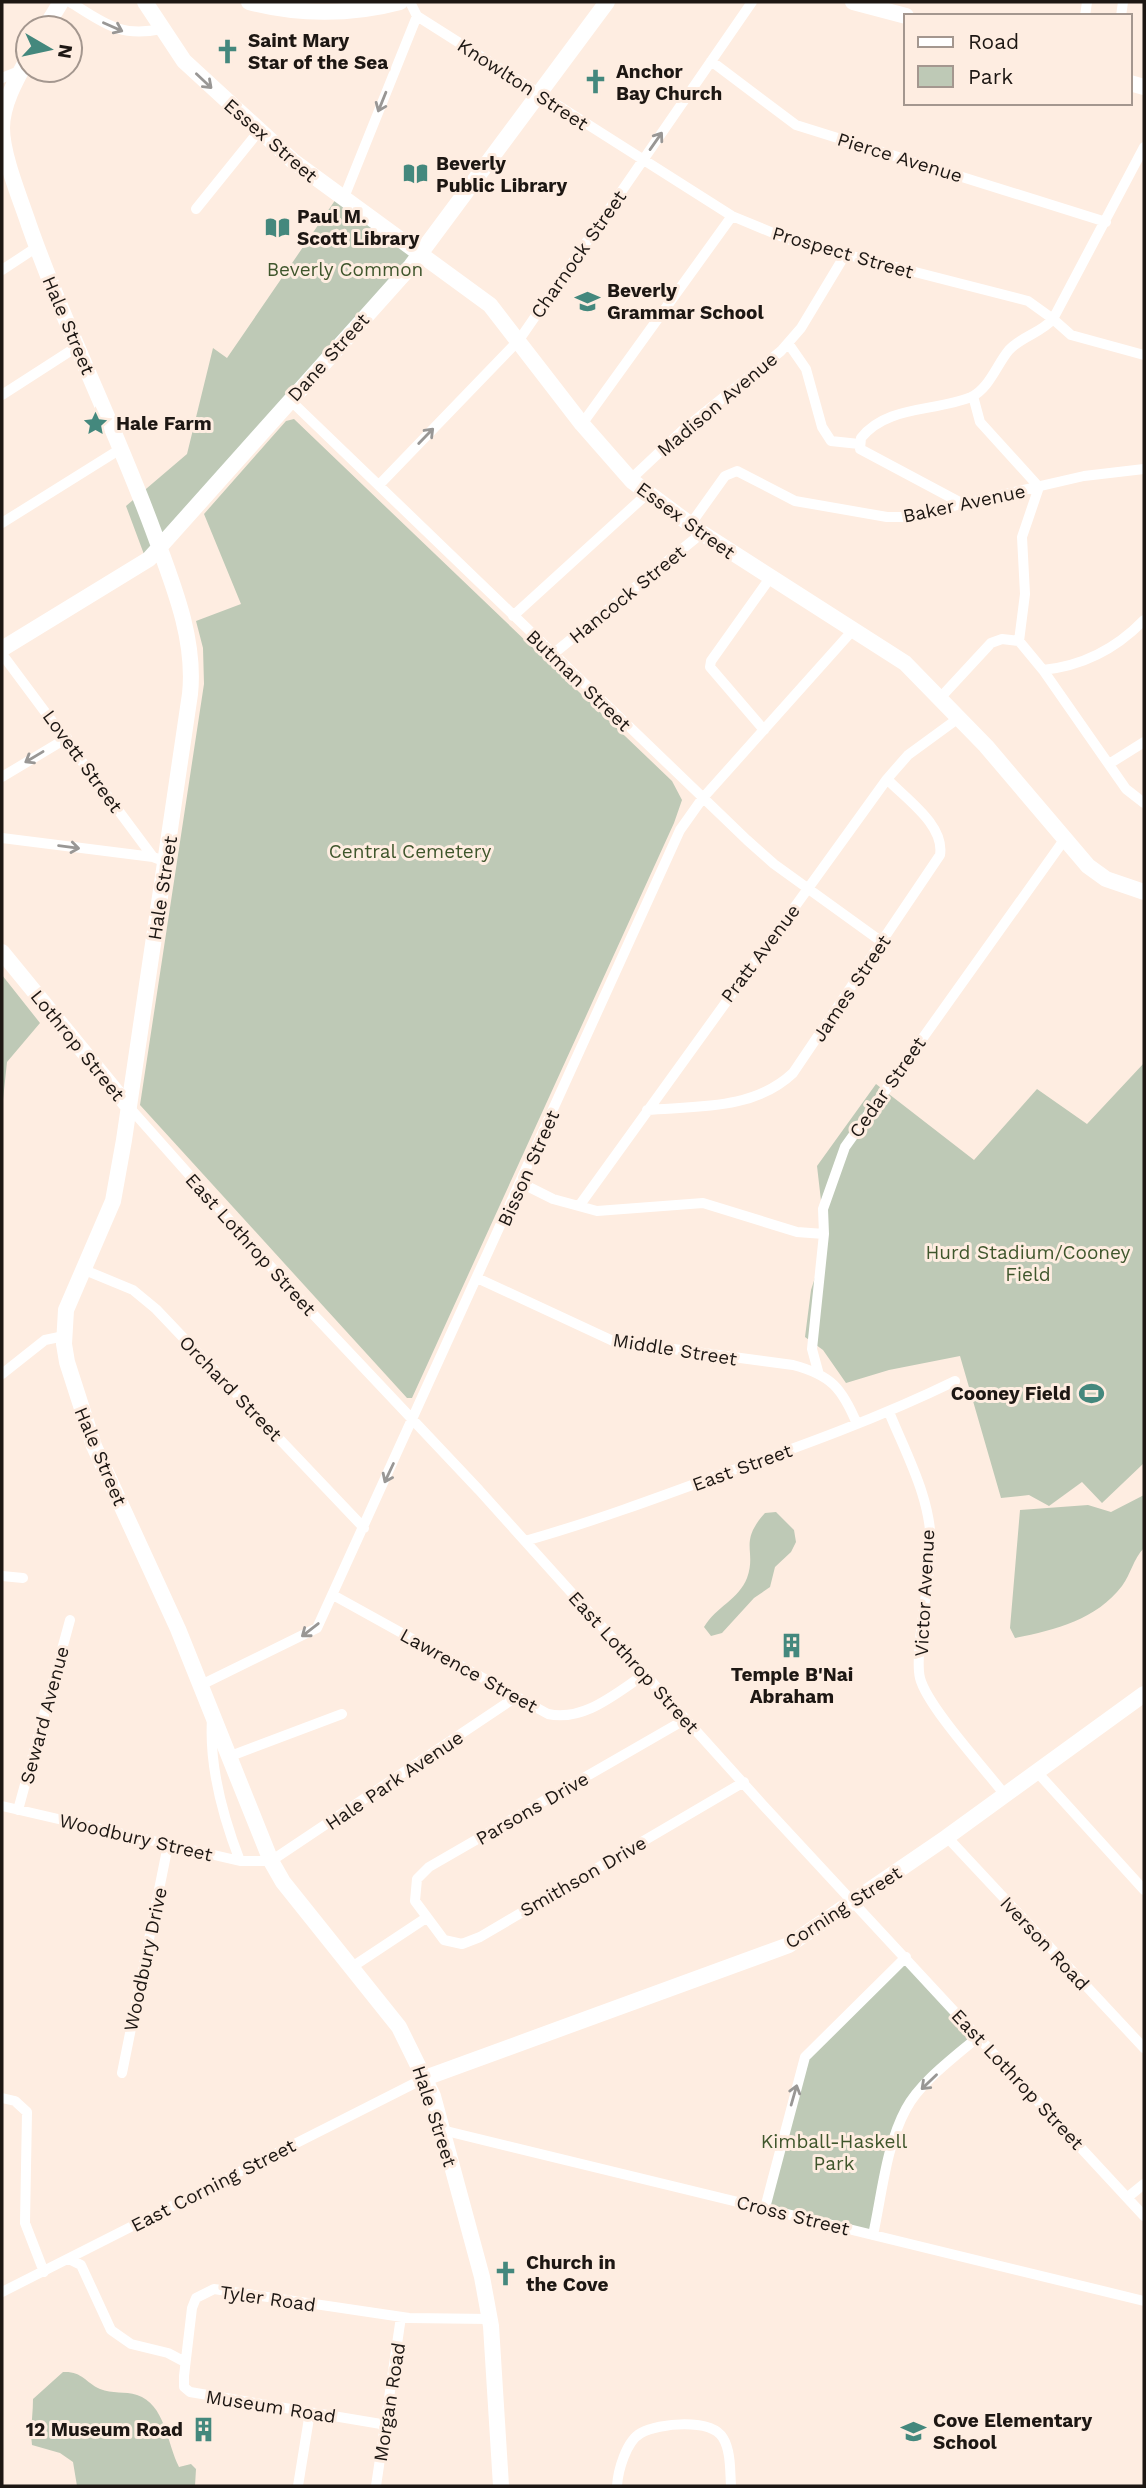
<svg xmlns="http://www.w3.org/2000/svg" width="1146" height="2488" viewBox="0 0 1146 2488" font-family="'Work Sans',sans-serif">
<rect width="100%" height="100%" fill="#feede1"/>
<path fill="#bec9b6" d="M 338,196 L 417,258 L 145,557 L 126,506 L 187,454 L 213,348 L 227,358 Z
M 294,419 L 672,781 L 682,800 L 674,823 L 412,1398 L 407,1398 L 140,1105 L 204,684 L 203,648 L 196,621 L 241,604 L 204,514 L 286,421 Z
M 2,975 L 40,1023 L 7,1062 L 2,1109 Z
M 1144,1063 L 1144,1463 L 1102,1503 L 1082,1482 L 1049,1506 L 1029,1495 L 1001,1498 L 960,1356 L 889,1370 L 846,1383 L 823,1350 L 805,1337 L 811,1290 L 826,1244 L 817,1166 L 876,1084 L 974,1160 L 1037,1089 L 1087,1124 Z
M 1144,1495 L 1144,1548 C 1133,1559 1131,1574 1122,1586 C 1096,1620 1055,1630 1015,1638 L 1010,1628 L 1020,1510 L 1088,1505 L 1111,1512 Z
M 776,1512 L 794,1530 L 796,1542 L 791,1552 L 775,1567 L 770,1587 L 754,1598 L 722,1633 L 711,1636 L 704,1627 C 716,1607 739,1599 747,1578 C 757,1550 738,1543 765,1513 Z
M 900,1959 L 979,2036 L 921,2090 L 901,2123 L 873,2235 L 765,2208 L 805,2057 Z
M 63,2372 C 82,2371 85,2382 100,2389 C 112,2394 125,2391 137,2395 C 165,2404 167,2443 179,2467 L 191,2464 L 196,2469 L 195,2486 L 77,2486 L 73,2462 L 60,2453 L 32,2445 C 30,2430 33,2415 33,2399 Z"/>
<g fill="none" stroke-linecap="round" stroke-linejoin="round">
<path stroke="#fff" stroke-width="10" d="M 70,2 C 104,23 120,38 161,29
M 410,2 L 417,16 L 732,216 L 790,240 L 1028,301 L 1053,319 L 1144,147
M 1085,16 L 1087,2
M 1121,16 L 1123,2
M 711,61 L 796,125 L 1106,222
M 2,78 L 22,70
M 343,200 L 417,16
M 196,209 L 259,131
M 2,270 L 37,247
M 788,343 L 806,369 L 822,427 L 831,441 L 859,444
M 2,395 L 78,346
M 973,396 L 980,422 L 1039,487 L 1022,537 L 1025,594 L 1019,641
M 290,400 L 747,840 L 774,864 L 882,942
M 582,424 L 732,216
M 631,479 L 683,430 L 781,351 L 801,328 L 845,255
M 379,485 L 519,340 L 752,2
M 965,505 L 860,449 L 861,438 C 887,405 935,412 971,397 C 989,389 997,364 1009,350 C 1022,336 1041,333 1053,319 L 1071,335 L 1144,355
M 2,523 L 122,448
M 690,525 L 725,476 L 737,471 L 795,501 L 887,517 L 905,517 L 1084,476 L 1144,469
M 513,616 L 647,494
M 2,654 L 153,857 L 166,862
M 553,654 L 702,533
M 1043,670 L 1126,789 L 1144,803
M 941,697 L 991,643 L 1002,639 L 1019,641 L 1043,670 C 1083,666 1116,649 1144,620
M 764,730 L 710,667 L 711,661 L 770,578
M 1109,764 L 1144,742
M 2,777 L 67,738
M 2,838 L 153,857
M 129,1107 L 312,1313 L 479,1490 L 762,1804 L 1144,2216
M 647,1110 C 698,1106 754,1110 793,1073 L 940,855 C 945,825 906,799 887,779
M 521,1183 L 553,1199 L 597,1211 L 703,1203 L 797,1232 L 824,1234
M 579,1206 L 887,779 L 908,755 L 960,717
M 82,1269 L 133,1290 L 156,1309 L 364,1528
M 477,1278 L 613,1341 L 793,1365 C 831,1375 842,1388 857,1424
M 818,1371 L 812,1349 L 824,1234 L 823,1209 L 845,1147 L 1064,840
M 2,1374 L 45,1340 L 64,1336
M 889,1412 C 907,1456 932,1500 931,1549 C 930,1580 914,1653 920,1678 C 927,1706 985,1769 1005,1795
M 525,1541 C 592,1522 657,1498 722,1474 C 801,1446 879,1418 955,1381
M 2,1576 L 23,1578
M 333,1595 L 548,1714 C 584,1722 616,1693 645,1674
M 201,1685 L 317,1628 L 680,830 L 702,799 L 853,630
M 212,1719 C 209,1766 223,1817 240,1861
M 686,1719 L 429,1867 L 417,1879 L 415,1901 L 444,1940 L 462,1944 L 480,1937 L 744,1782
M 228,1757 L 342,1714
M 1037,1772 L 1144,1890
M 2,1806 L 240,1861 L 271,1861 L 516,1697
M 18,1810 L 70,1620
M 947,1837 L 1144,2048
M 352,1967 L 426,1918
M 122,2073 L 168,1845
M 2,2098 L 15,2101 L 27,2112 L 25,2223 L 44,2272
M 442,2130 L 1144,2301
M 1128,2197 L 1144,2184
M 765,2208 L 805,2057 L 906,1957
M 873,2235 C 882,2194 886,2146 906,2109 C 921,2081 955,2057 979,2036
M 69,2259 L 81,2265 L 111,2330 L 131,2344 L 168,2353 L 185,2362
M 2,2292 L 425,2078
M 384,2428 L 381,2424 L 190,2392 L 184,2387 L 184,2376 L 192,2308 L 196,2298 L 214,2289 L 409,2318 L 490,2319
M 298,2486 L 310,2412
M 376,2486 L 401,2317
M 617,2486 C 618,2471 626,2441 641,2433 C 659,2423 711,2418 723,2438 C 731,2451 730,2471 731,2486"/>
<path stroke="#fff" stroke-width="16" d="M 145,2 L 184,61 L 293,161 L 490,305 L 582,424 L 632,481 L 702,533 L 905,663 L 986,746 L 1088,866 L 1106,879 L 1144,892
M 249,2 C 297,15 352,15 400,2
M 853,2 L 906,16
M 45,28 L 61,2
M 28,58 C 17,78 2,104 2,128 C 2,155 20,198 29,225 C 65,328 115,427 153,530 C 172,582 196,638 190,694 L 124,1140 L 113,1201 L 66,1310 L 64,1344 L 67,1362 L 94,1446 L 178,1629 L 271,1861 L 283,1882 L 399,2027 L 433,2096 L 482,2277 L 491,2326 L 501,2486
M 1130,83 L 1144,87
M 2,649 L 149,559 L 411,266 L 607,2
M 2,952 L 127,1105
M 425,2078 L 789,1945 L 947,1837 L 1144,1694"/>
</g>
<defs><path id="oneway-shaft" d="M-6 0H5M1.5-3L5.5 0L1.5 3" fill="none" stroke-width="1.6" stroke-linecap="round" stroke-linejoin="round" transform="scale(1.75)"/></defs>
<g stroke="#999795">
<use href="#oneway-shaft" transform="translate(113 27) rotate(24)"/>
<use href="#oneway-shaft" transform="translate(204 81) rotate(43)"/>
<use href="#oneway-shaft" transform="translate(382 102) rotate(112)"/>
<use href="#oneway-shaft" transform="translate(656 141) rotate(-55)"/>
<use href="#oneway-shaft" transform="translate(426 436) rotate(-46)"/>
<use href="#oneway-shaft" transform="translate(34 757) rotate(149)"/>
<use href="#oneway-shaft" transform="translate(69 847) rotate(7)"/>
<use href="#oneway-shaft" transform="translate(389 1473) rotate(115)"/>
<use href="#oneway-shaft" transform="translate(310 1630) rotate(142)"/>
<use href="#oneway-shaft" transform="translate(929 2082) rotate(136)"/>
<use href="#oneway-shaft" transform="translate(794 2095) rotate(-74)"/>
</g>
<defs>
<symbol id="church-bare" viewBox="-9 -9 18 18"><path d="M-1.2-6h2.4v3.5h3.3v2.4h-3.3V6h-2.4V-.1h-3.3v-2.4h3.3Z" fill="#44887d" stroke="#feede1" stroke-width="2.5" paint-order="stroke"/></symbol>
<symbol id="library-bare" viewBox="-9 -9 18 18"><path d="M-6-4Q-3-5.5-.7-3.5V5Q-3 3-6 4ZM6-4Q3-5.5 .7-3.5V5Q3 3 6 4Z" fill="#44887d" stroke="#feede1" stroke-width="2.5" paint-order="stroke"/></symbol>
<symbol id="school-bare" viewBox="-9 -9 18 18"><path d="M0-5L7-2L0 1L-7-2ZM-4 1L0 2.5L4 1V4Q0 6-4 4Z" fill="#44887d" stroke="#feede1" stroke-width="2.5" paint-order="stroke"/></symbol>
<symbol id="sight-bare" viewBox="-9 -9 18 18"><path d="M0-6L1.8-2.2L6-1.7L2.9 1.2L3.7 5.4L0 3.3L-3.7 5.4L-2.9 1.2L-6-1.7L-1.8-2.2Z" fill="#44887d" stroke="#feede1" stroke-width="2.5" paint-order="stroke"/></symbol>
<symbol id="stadium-bare" viewBox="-9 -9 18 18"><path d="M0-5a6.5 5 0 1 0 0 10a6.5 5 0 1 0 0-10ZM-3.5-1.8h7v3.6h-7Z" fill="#44887d" stroke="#feede1" stroke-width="2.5" paint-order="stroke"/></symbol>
<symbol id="building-bare" viewBox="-9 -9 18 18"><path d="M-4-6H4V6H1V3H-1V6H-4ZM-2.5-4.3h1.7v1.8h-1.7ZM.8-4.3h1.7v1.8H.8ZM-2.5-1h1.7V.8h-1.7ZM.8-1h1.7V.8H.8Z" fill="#44887d" stroke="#feede1" stroke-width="2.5" paint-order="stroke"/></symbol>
</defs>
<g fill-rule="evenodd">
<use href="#church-bare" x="210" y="34" width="35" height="35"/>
<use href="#church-bare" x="578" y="64" width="35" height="35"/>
<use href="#library-bare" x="398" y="156" width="35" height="35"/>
<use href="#library-bare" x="260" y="210" width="35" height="35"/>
<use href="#school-bare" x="570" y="284" width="35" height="35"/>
<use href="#sight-bare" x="78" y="406" width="35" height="35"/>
<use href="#stadium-bare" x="1074" y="1376" width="35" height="35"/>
<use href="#building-bare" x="774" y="1628" width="35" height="35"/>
<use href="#church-bare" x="488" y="2256" width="35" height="35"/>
<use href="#building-bare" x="186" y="2412" width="35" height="35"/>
<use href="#school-bare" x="896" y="2414" width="35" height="35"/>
</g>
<g text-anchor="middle" stroke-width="6" stroke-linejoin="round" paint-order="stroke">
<g font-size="19" font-weight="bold" fill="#1d1713" stroke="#feede1" text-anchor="start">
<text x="248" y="47">Saint Mary<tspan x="248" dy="22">Star of the Sea</tspan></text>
<text x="616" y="78">Anchor<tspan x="616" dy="22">Bay Church</tspan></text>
<text x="436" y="170">Beverly<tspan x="436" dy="22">Public Library</tspan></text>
<text x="297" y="223">Paul M.<tspan x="297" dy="22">Scott Library</tspan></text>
<text x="607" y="297">Beverly<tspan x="607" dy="22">Grammar School</tspan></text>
<text x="116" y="430">Hale Farm</text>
<text x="1071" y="1400" text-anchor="end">Cooney Field</text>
<text x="792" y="1681" text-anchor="middle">Temple B'Nai<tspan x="792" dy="22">Abraham</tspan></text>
<text x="526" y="2269">Church in<tspan x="526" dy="22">the Cove</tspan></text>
<text x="933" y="2427">Cove Elementary<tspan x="933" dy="22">School</tspan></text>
<text x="183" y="2436" text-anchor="end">12 Museum Road</text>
</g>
<g font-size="19" fill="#1d1713" stroke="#feede1">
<text transform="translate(523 84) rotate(33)" y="7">Knowlton Street</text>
<text transform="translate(271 140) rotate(41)" y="7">Essex Street</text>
<text transform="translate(900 157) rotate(17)" y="7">Pierce Avenue</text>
<text transform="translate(843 252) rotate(16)" y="7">Prospect Street</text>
<text transform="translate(578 254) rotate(-55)" y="7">Charnock Street</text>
<text transform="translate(69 325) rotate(67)" y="7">Hale Street</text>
<text transform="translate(328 357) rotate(-48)" y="7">Dane Street</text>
<text transform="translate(717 404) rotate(-40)" y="7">Madison Avenue</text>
<text transform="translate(964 503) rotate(-12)" y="7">Baker Avenue</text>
<text transform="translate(686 520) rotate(36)" y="7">Essex Street</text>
<text transform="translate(627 594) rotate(-39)" y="7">Hancock Street</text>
<text transform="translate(579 680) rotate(44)" y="7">Butman Street</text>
<text transform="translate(83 761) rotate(54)" y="7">Lovett Street</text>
<text transform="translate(162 888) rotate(-81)" y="7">Hale Street</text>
<text transform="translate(760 953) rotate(-53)" y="7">Pratt Avenue</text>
<text transform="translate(851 988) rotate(-56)" y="7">James Street</text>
<text transform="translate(78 1045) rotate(51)" y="7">Lothrop Street</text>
<text transform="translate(887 1087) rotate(-55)" y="7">Cedar Street</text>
<text transform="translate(528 1168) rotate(-66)" y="7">Bisson Street</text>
<text transform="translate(251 1244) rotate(48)" y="7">East Lothrop Street</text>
<text transform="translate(675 1349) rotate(9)" y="7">Middle Street</text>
<text transform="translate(231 1388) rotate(46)" y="7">Orchard Street</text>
<text transform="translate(101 1456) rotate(67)" y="7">Hale Street</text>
<text transform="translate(742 1467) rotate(-20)" y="7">East Street</text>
<text transform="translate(924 1593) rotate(-87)" y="7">Victor Avenue</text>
<text transform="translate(634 1662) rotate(48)" y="7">East Lothrop Street</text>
<text transform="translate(469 1670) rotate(29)" y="7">Lawrence Street</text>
<text transform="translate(44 1715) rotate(-75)" y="7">Seward Avenue</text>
<text transform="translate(394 1780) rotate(-34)" y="7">Hale Park Avenue</text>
<text transform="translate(532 1808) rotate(-30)" y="7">Parsons Drive</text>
<text transform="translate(136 1837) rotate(13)" y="7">Woodbury Street</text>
<text transform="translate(583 1876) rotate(-30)" y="7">Smithson Drive</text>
<text transform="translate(843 1907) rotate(-33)" y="7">Corning Street</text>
<text transform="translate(1045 1943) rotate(47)" y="7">Iverson Road</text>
<text transform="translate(145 1959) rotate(-78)" y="7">Woodbury Drive</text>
<text transform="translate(1018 2079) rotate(47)" y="7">East Lothrop Street</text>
<text transform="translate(435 2116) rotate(72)" y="7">Hale Street</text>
<text transform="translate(213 2185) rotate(-27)" y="7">East Corning Street</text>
<text transform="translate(793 2215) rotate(14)" y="7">Cross Street</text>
<text transform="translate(268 2298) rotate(8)" y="7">Tyler Road</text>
<text transform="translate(389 2402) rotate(-81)" y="7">Morgan Road</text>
<text transform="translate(271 2406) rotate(9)" y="7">Museum Road</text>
</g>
<g font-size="19" fill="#3f562c" stroke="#feede1">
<text x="345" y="276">Beverly Common</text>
<text x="410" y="858">Central Cemetery</text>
<text x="1028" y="1259">Hurd Stadium/Cooney<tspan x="1028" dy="22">Field</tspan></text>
<text x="834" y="2148">Kimball-Haskell<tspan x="834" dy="22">Park</tspan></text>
</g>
</g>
<rect width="1146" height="2488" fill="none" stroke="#1d1713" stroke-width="7"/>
<rect x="904" y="14" width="228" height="91" fill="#feede1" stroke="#a4978f" stroke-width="2"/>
<rect x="918" y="37" width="35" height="10" fill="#ffffff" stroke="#a4978f" stroke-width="2"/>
<text x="968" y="49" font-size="21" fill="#1d1713">Road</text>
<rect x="918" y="66" width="35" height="21" fill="#bec9b6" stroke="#a4978f" stroke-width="2"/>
<text x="968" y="84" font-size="21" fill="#1d1713">Park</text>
<g transform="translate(49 49) rotate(99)"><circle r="33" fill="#feede1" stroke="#a4978f" stroke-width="2"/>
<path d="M0-5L12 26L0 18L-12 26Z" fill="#44887d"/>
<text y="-10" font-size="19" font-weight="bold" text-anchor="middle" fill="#1d1713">N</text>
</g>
</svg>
